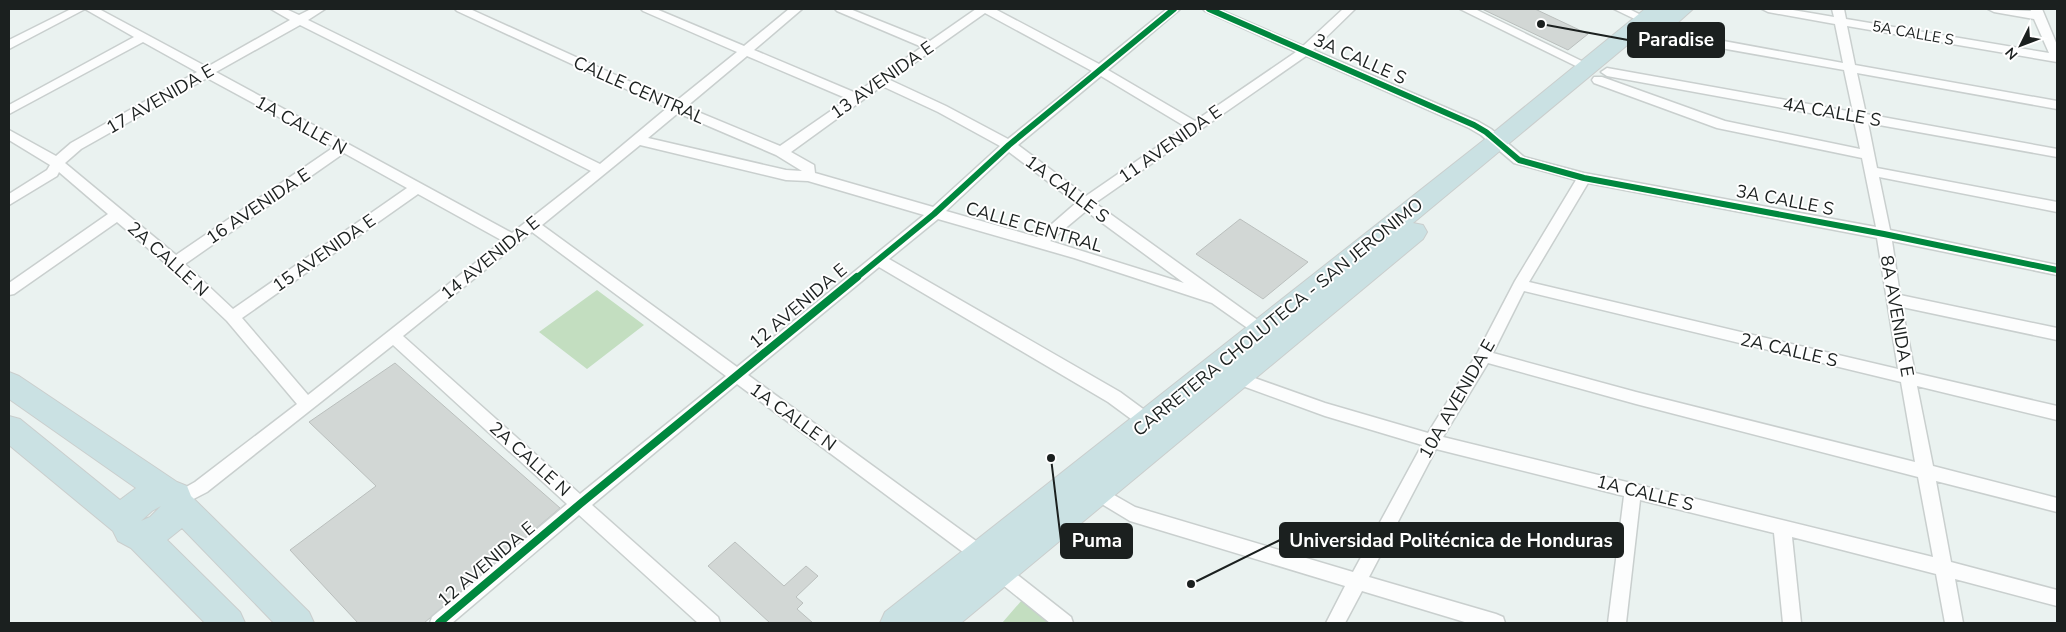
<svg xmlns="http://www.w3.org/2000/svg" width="2066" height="632" viewBox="0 0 2066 632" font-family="'Nunito Sans',sans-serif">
<rect width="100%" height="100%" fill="#eaf2f0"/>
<path fill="#c3dec0" d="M 597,290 L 644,325 L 587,369 L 539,332 Z
M 1022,600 L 1053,623 L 1002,623 Z"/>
<path fill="#d2d7d5" stroke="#babfbd" d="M 1482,9 L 1535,9 L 1588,34 L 1568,50 Z
M 1240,219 L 1308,262 L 1263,299 L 1196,254 Z
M 395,363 L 560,508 L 424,623 L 358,623 L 290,550 L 376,486 L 309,422 Z
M 735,542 L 784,586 L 806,566 L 818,576 L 796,597 L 803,603 L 797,609 L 813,623 L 770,623 L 708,566 Z"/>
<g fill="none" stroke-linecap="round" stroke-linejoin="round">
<defs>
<path id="street" d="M 71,9 L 85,9 L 9,49 L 9,40 Z
M 85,9 L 99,9 L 207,67 L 290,20 L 271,9 L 286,9 L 299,15 L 311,9 L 325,9 L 308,20 L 600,164 L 667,108 L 457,11 L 455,9 L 470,9 L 675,102 L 737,52 L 643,11 L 641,9 L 656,9 L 744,46 L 789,9 L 802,9 L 754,50 L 856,93 L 922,47 L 837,11 L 835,9 L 850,9 L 930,41 L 976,9 L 995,9 L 1099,64 L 1167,9 L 1180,9 L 1108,70 L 1195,121 L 1296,52 L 1205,11 L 1203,9 L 1218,9 L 1303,46 L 1343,9 L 1355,9 L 1313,50 L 1479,122 L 1491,129 L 1524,157 L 1584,173 L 1876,227 L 1862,158 L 1717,128 L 1594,83 L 1592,80 L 1594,77 L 1602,77 L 1725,121 L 1860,149 L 1854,121 L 1607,76 L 1601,72 L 1607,68 L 1853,112 L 1844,70 L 1653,36 L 1647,32 L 1653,28 L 1843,63 L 1835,24 L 1768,12 L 1762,9 L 1787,9 L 1834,17 L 1832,9 L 1844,9 L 1846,19 L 2049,53 L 2034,19 L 1994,12 L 1988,9 L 2031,11 L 2030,9 L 2042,9 L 2057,45 L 2057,62 L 1847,26 L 1855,65 L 2057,101 L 2057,109 L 1857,73 L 1866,114 L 2057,149 L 2057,157 L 1868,123 L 1877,168 L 2057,202 L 2057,212 L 1879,177 L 1890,230 L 2057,265 L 2057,275 L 1892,241 L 1900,295 L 2057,328 L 2057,340 L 1902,307 L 1915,373 L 2057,406 L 2057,420 L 1917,386 L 1933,466 L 2057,498 L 2057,512 L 1936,481 L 1951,562 L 2057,590 L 2057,606 L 1955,579 L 1963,623 L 1945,623 L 1936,574 L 1792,537 L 1801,623 L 1783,623 L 1774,533 L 1640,500 L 1626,623 L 1608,623 L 1624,496 L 1436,449 L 1369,577 L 1496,614 L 1503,617 L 1505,623 L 1468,623 L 1362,591 L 1345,623 L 1326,623 L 1345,586 L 1130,521 L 1087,495 L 1085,490 L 1087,485 L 1093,483 L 1135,507 L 1353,572 L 1422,445 L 1325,416 L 1229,381 L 1227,377 L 1229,373 L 1235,371 L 1325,403 L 1428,433 L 1478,352 L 1515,281 L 1576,180 L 1514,163 L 1481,135 L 1469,128 L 1306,56 L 1095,203 L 1266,326 L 1269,330 L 1266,334 L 1256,334 L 1212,303 L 1074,258 L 938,219 L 889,259 L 1120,392 L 1154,417 L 1156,422 L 1154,427 L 1148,429 L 1142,427 L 1108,402 L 879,267 L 748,375 L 987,549 L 990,555 L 987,561 L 981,563 L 975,561 L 737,384 L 592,505 L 718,617 L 720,623 L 698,623 L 579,515 L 452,623 L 430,623 L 432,617 L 567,504 L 393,345 L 207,492 L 178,507 L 172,505 L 169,500 L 172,495 L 195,482 L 297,404 L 227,321 L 170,267 L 117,222 L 14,294 L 9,295 L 9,283 L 108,214 L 59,172 L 57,176 L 9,205 L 9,194 L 47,170 L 50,165 L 9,140 L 9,130 L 56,156 L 71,143 L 197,72 L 143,42 L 9,114 L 9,105 L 134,37 ZM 985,13 L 1092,71 L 1008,139 L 946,106 L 890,80 ZM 300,25 L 591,171 L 512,233 L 216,72 ZM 747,56 L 848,99 L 780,146 L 686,107 ZM 1101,76 L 1186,127 L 1086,196 L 1018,145 ZM 207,78 L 334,147 L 176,255 L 65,163 L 81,149 ZM 882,86 L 938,112 L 1000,146 L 933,207 L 815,173 L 814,165 L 791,152 ZM 678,113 L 776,155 L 802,171 L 786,170 L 648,138 ZM 640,145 L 786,180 L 808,181 L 924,215 L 737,367 L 542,225 ZM 1009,152 L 1076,203 L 1037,237 L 946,211 ZM 344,153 L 407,188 L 233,309 L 185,264 ZM 1588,183 L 1877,238 L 1898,369 L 1529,282 ZM 418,194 L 503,241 L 308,395 L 242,318 ZM 1086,211 L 1184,283 L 1050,241 ZM 532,232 L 726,376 L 580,494 L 403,336 ZM 1524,291 L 1901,382 L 1915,462 L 1636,392 L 1493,353 ZM 1488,363 L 1636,404 L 1918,477 L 1933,557 L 1443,437 Z
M 1460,9 L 1475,9 L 1594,67 L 1592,70 L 1584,70 Z
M 1614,9 L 1629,9 L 1651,20 L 1649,22 L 1641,22 Z
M 999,563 L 1005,565 L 1071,617 L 1073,623 L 1050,623 L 993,577 L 990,571 L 993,565 Z"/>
<path id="highway" d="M 1645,9 L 1693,9 L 1656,42 L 1648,44 L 1640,42 L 1637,37 L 1413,223 L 1423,225 L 1427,232 L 1423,239 L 961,623 L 880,623 L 885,612 L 1489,136 Z
M 9,372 L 19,376 L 177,482 L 187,486 L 191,496 L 309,612 L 314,623 L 274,623 L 182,528 L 167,540 L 240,612 L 245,623 L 205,623 L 131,548 L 118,541 L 113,531 L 9,445 L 9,416 L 20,419 L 120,500 L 136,488 L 9,399 ZM 161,506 L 150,517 L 141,521 L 152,511 Z"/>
</defs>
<use href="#street" stroke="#c9cfce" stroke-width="3"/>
<use href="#highway" stroke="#cacecd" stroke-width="2"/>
<use href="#street" fill="#fcfdfd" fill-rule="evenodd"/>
<use href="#highway" fill="#cae1e3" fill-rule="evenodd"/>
<defs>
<path id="cycleway-far1" d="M 1209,9 L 1474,125 L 1486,132 L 1519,160 L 1584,178 L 1884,234 L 2057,270
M 855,279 L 934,214 L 1009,145 L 1174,9"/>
<path id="cycleway" d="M 439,623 L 580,504 L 857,277"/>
</defs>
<use href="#cycleway-far1" stroke="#fff" stroke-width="9"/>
<use href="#cycleway" stroke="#fff" stroke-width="11"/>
<use href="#cycleway-far1" stroke="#00873e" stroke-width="6"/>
<use href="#cycleway" stroke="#00873e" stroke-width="8"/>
</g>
<g text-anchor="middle" stroke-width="4" stroke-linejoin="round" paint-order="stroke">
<g font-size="15" fill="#1b201f" stroke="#fff">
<text transform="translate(1913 33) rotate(10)" y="5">5A CALLE S</text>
</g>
<g font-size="18" fill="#1b201f" stroke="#fff">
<text transform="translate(1360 59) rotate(24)" y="6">3A CALLE S</text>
<text transform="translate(882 80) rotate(-35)" y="6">13 AVENIDA E</text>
<text transform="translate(639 90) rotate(24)" y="6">CALLE CENTRAL</text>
<text transform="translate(160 99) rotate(-30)" y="6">17 AVENIDA E</text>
<text transform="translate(1832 112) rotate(10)" y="6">4A CALLE S</text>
<text transform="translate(301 125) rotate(29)" y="6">1A CALLE N</text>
<text transform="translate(1170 144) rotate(-35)" y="6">11 AVENIDA E</text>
<text transform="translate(1067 189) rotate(37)" y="6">1A CALLE S</text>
<text transform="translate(1785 200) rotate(11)" y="6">3A CALLE S</text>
<text transform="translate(258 206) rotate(-34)" y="6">16 AVENIDA E</text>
<text transform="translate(1034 227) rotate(16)" y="6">CALLE CENTRAL</text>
<text transform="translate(324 253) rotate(-35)" y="6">15 AVENIDA E</text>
<text transform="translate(490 258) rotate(-39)" y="6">14 AVENIDA E</text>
<text transform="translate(168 259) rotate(42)" y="6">2A CALLE N</text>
<text transform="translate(798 306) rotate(-40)" y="6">12 AVENIDA E</text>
<text transform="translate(1897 316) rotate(80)" y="6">8A AVENIDA E</text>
<text transform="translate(1278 317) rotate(-39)" y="6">CARRETERA CHOLUTECA - SAN JERONIMO</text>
<text transform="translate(1789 350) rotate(13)" y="6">2A CALLE S</text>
<text transform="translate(1457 399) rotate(-60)" y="6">10A AVENIDA E</text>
<text transform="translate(793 417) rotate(36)" y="6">1A CALLE N</text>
<text transform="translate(530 459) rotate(42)" y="6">2A CALLE N</text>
<text transform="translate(1645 493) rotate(14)" y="6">1A CALLE S</text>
<text transform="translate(486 564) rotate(-40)" y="6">12 AVENIDA E</text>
</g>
</g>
<path fill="none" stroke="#1b201f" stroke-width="2" d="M1541 24L1628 40M1191 584L1280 540M1051 458L1061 541"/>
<g fill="#1b201f" stroke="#fff" stroke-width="2">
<circle cx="1541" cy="24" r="5"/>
<circle cx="1191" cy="584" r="5"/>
<circle cx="1051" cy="458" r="5"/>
</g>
<g fill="#1b201f" stroke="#1b201f" stroke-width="2">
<rect x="1628" y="23" width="96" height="34" rx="5"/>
<rect x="1280" y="523" width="343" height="34" rx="5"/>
<rect x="1061" y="524" width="71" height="34" rx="5"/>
</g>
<g font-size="19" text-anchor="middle" font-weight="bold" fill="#fff">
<text x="1676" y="46">Paradise</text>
<text x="1451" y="547">Universidad Politécnica de Honduras</text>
<text x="1097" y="547">Puma</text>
</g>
<rect width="2066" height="632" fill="none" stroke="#1b201f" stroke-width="20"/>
<g transform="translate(2021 45) rotate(228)" stroke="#ffffff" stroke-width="4" paint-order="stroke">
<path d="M0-4L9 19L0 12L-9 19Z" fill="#1b201f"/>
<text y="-8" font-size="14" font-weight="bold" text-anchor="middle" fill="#1b201f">N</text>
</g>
</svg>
